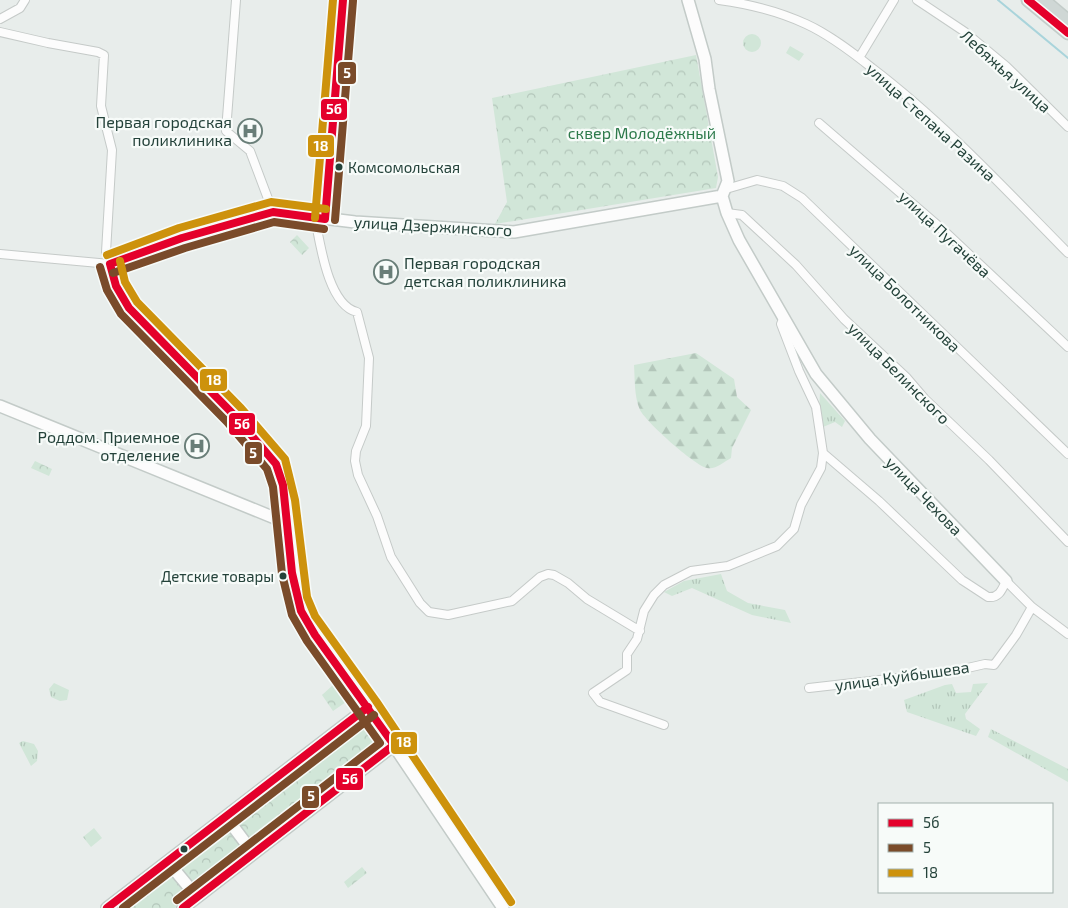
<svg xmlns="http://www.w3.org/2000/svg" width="1068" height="908" viewBox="0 0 1068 908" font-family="'Exo 2',sans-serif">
<defs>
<pattern id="grass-tufts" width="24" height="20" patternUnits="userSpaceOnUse" patternTransform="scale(1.25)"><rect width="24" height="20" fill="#d1e6d8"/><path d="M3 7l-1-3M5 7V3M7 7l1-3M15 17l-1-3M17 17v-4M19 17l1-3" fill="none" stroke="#b3c6ba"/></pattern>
<pattern id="forest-firs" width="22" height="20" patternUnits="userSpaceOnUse" patternTransform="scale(1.25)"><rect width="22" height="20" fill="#d1e6d8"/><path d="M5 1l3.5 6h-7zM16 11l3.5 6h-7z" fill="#b3c6ba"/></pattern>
<pattern id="park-crowns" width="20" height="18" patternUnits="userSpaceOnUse" patternTransform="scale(1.25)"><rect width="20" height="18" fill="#d1e6d8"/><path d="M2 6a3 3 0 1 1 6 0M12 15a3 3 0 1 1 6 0" fill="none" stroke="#b3c6ba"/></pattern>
</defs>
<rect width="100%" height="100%" fill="#e8edeb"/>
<path fill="url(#grass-tufts)" d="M743 43a9 9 0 1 1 18 0a9 9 0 1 1-18 0Z
M 820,393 L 845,421 L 842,427 L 835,422 L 823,427 L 819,410 Z
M 721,574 L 727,591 L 748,603 L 785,610 L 791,623 L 752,615 L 692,588 L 672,596 L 664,592 L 684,581 Z
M 54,683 L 69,690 L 67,700 L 60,701 L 51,697 L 49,689 Z
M 988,683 L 965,714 L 966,719 L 980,729 L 976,736 L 907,712 L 904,700 L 945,685 L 952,684 L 956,693 L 971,692 L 973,684 Z
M 991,729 L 1068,769 L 1068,782 L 988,737 Z
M 23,741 L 34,744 L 38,751 L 37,761 L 31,766 L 19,743 Z"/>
<path fill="url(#forest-firs)" d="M 696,353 L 734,379 L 737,397 L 751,410 L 732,448 L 731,458 C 724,462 715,470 707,468 C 694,465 646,422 640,410 C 634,396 635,380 634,365 Z"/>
<path fill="url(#park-crowns)" d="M 790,46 L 804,54 L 799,61 L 786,53 Z
M 696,55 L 718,177 L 716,188 L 495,224 L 507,202 L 492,98 Z
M 297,235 L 309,248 L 302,255 L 290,242 Z
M 35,461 L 52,469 L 49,476 L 31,468 Z
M 333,685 L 346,702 L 333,711 L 322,695 Z
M 364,716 C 372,720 385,738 383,747 L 329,788 L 321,786 L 289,809 L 290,818 L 253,847 L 234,816 L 268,788 L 277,792 L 304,772 L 306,758 Z
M 222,824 L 227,824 L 246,852 L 197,888 L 178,866 L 177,859 Z
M 94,828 L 102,838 L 91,847 L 83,837 Z
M 167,866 L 191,895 L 175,908 L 112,908 Z
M 362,867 L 367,873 L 348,888 L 344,882 Z"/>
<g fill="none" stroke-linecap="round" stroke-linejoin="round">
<path stroke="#a9d4db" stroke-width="2" d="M 998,0 L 1068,58"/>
<defs>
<path id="street" d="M 236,0 L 226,131 L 250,151 L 273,212
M 719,0 C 749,4 778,11 806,24 C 830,35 852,52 872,68 C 943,122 1005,189 1068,253
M 917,0 L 965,32 L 1006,66 L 1068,127
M 0,19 L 20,8 L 25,0
M 0,32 L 48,43 L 98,52 L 104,55 L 101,106 L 112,150 L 106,252 L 110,264 L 0,254
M 859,58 L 894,0
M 819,123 L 941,228 L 1068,347
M 726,189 L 757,180 L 783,186 L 802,198 L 1068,454
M 727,213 L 742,215 L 796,265 L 844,319 L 907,378 L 925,399 L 989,460 L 1068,542
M 315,218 C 320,243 328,305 357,312 L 369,358 L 366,426 L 356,451 L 355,461 L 358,475 L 377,516 L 391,557 L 420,603 L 429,612 L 448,615 L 512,601 L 540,577 L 548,574 L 554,575 L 568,583 L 587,599 L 640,631
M 823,453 L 879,501 L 962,580 L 988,597 C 999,598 1002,590 1006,581 L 1032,607 L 1068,634
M 809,688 L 950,672 L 985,664 L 994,665 L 1016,635 L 1032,607
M 664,725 L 600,702 L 593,693 L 627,670 L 627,654 L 637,639 L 644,611 L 654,595 L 664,585 L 691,571 L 728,566 L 777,546 L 794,529 L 801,505 L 821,468 L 823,453 L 816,407 L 799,371 L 781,324 L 783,319"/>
<path id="secondary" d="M 688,0 L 705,59 L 709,89 L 728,181 L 722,196
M 722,196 L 727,213 L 739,240 L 816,374 L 870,439 L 1006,581
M 325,219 L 343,0
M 0,406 L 287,523
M 226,817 L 253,853
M 168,862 L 197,897
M 107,908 L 368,707
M 183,908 L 394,745
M 503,908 L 368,707 L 306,621 L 297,600 L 285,501 L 276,464 L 263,447 L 234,415 L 129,308 L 116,286 L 110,264 L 182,238 L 273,212 L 355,222 L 514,232 L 722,196"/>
<path id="primary" d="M 1028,0 L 1068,33
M 1043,0 L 1068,21"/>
</defs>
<use href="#street" stroke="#c5cac8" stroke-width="10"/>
<use href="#secondary" stroke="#c3cbc8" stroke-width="14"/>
<use href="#primary" stroke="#c3ccc9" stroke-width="15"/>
<use href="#street" stroke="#fcfcfc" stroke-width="8"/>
<use href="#secondary" stroke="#fcfcfc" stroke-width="11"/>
<use href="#primary" stroke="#cfd7d5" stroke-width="12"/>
<defs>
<path id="bus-1" d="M 1028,0 L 1068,33
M 325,219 L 343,0
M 110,264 L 116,286 L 129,308 L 234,415 L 276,464 L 283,485 L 292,573 L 301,611 L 315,635 L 394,745 L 183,908
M 110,264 L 182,238 L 273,212 L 325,219
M 107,908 L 368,707"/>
<path id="bus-2" d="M 335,220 L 353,1
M 100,267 L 107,290 L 121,314 L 227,422 L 267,469 L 273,487 L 282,574 L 292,615 L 307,641 L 380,743 L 177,900
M 113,273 L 185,248 L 274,222 L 324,229
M 123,908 L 374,715"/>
<path id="bus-3" d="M 315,218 L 333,0
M 107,255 L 179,228 L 271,202 L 326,209
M 120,261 L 125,282 L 137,302 L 241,408 L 285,459 L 295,500 L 307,597 L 315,616 L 376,701 L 511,902"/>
</defs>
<use href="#bus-1" stroke="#f7fbf9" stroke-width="11"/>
<use href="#bus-2" stroke="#f7fbf9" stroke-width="11"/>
<use href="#bus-3" stroke="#f7fbf9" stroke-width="11"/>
<use href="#bus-1" stroke="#e4002b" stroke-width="8"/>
<use href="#bus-2" stroke="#7a4b2a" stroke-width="8"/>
<use href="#bus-3" stroke="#cd920c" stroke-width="8"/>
</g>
<defs>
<symbol id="hospital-ring" viewBox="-11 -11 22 22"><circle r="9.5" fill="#f7fbf9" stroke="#697e78" stroke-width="1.5"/><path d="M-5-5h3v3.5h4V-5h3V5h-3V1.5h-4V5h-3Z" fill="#697e78"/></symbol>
</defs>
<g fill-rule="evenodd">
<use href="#hospital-ring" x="236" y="117" width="28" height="28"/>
<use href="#hospital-ring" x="372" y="258" width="28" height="28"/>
<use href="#hospital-ring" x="183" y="432" width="28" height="28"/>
</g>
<g fill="#24423a" stroke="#f7fbf9" stroke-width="2">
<circle cx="339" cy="167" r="4.5"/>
<circle cx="283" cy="576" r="4.5"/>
<circle cx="184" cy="849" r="4.5"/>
</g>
<g text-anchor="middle" stroke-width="4.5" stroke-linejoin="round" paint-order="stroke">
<g font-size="15" fill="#24423a" stroke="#f7fbf9" text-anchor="start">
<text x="348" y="173">Комсомольская</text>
<text x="274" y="582" text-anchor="end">Детские товары</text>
</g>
<g font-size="16" fill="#24423a" stroke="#f7fbf9">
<text transform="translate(1006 71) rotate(42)" y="6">Лебяжья улица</text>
<text transform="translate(931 122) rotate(42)" y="6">улица Степана Разина</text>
<text transform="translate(433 226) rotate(3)" y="6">улица Дзержинского</text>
<text transform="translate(945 234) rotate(43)" y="6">улица Пугачёва</text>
<text transform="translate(905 298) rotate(44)" y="6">улица Болотникова</text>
<text transform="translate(899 373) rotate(45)" y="6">улица Белинского</text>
<text transform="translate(924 496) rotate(46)" y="6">улица Чехова</text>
<text transform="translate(902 676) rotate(-8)" y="6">улица Куйбышева</text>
</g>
<g font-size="16" fill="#24423a" stroke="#f7fbf9" text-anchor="end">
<text x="232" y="128">Первая городская<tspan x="232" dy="18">поликлиника</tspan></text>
<text x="404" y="269" text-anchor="start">Первая городская<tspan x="404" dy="18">детская поликлиника</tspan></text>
<text x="180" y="443">Роддом. Приемное<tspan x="180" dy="18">отделение</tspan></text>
</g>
<g font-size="16" fill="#2d7a4b" stroke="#f7fbf9">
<text x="642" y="139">сквер Молодёжный</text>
</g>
</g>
<g stroke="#f7fbf9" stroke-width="2">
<rect x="337" y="61" width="20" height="24" rx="5" fill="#7a4b2a"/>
<rect x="320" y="98" width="28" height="23" rx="5" fill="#e4002b"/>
<rect x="307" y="134" width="28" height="24" rx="5" fill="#cd920c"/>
<rect x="199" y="368" width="29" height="24" rx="5" fill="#cd920c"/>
<rect x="228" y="412" width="28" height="24" rx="5" fill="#e4002b"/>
<rect x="244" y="441" width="19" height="24" rx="5" fill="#7a4b2a"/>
<rect x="390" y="731" width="28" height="24" rx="5" fill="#cd920c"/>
<rect x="335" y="767" width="29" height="24" rx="5" fill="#e4002b"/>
<rect x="301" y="785" width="19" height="24" rx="5" fill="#7a4b2a"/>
</g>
<g font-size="14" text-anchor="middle" font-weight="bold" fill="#fff">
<text x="347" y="78">5</text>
<text x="334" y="114">5б</text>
<text x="321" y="151">18</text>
<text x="214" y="385">18</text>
<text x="242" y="429">5б</text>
<text x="253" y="458">5</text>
<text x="404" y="747">18</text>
<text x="350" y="784">5б</text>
<text x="311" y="801">5</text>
</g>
<rect x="878" y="803" width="175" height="90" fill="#f7fbf9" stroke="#a3b1ad"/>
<rect x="888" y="819" width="25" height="8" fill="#e4002b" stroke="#a3b1ad"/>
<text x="923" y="828" font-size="15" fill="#24423a">5б</text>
<rect x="888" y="844" width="25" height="8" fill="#7a4b2a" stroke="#a3b1ad"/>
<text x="923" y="853" font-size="15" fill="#24423a">5</text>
<rect x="888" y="869" width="25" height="8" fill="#cd920c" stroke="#a3b1ad"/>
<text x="923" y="878" font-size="15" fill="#24423a">18</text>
</svg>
